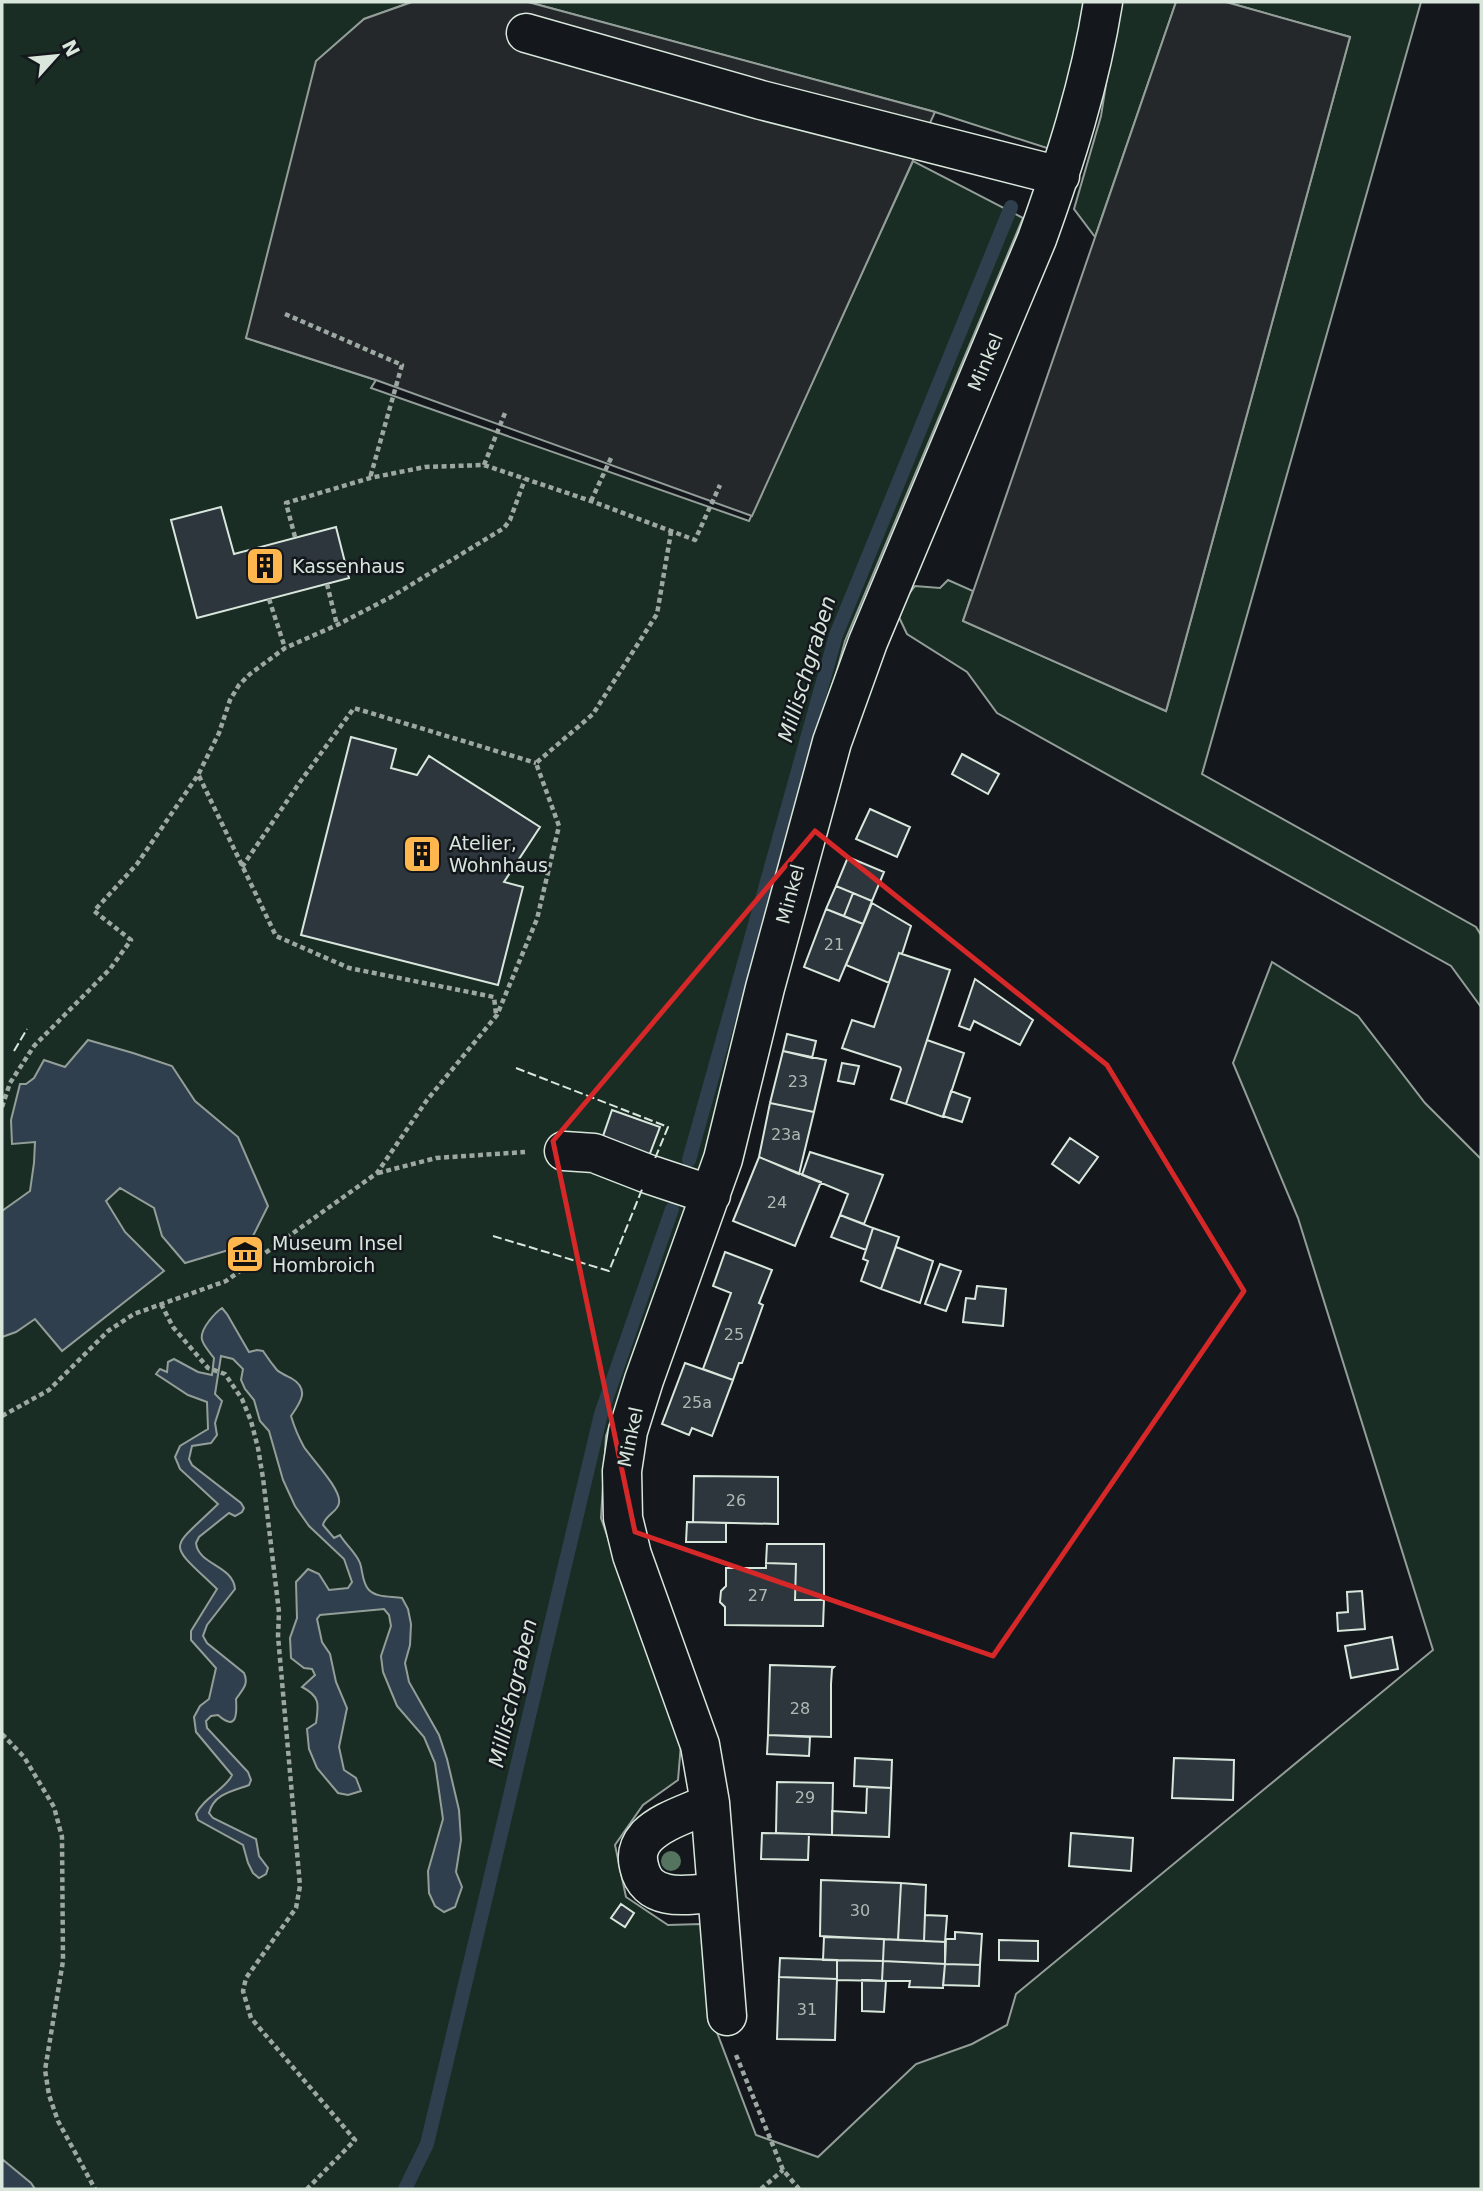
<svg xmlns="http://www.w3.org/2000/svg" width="1483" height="2191" viewBox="0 0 1483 2191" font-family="'DejaVu Sans',sans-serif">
<rect width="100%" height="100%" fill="#14181c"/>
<path fill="#1a2d24" stroke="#939e99" stroke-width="2" d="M 2,2 L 412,2 L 364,19 L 246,338 L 376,380 L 371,388 L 749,521 L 913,161 L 1023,218 L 845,641 L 704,1156 L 606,1436 L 601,1518 L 681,1744 L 678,1780 L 643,1805 L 615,1845 L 626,1897 L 668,1925 L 701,1924 L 713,2022 L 756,2135 L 818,2157 L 916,2064 L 972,2044 L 1007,2025 L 1016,1994 L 1433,1650 L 1298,1218 L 1233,1063 L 1272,962 L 1358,1016 L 1425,1103 L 1481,1159 L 1481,2189 L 2,2189 Z
M 528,2 L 1095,2 L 1050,149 L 935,112 Z
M 1119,2 L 1176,2 L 1095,237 L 1074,209 L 1101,116 Z
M 1226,2 L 1421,2 L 1202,774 L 1476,927 L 1481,935 L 1481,1007 L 1451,966 L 997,713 L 967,672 L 907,634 L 896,611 L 915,586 L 940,588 L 948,580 L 973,591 L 963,621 L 1166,711 L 1350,37 Z"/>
<path fill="#24282b" stroke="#939e99" stroke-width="2" d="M 412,2 L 528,2 L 935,112 L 752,516 L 376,380 L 246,338 L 316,61 L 364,19 Z
M 1176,2 L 1226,2 L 1350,37 L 1166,711 L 963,621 Z"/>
<path fill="#2f3f4d" stroke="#939e99" stroke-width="2" d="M 88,1040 L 133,1053 L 172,1066 L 195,1101 L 238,1137 L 268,1206 L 249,1244 L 185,1263 L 162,1236 L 154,1208 L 120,1188 L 106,1201 L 125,1232 L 164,1271 L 62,1351 L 35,1319 L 16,1332 L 2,1337 L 2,1211 L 30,1191 L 34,1163 L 35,1142 L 12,1144 L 11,1120 L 20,1084 L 26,1084 L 34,1078 L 44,1060 L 65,1067 Z
M 222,1308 L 227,1314 L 249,1352 L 257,1350 L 263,1351 C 267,1357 272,1364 277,1370 C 280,1373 287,1376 291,1378 C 310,1389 301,1402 291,1416 C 294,1426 299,1438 304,1447 C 312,1459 342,1490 339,1503 C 338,1512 325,1515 323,1525 L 334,1538 L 340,1535 C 346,1545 356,1553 360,1563 C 363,1572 362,1583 369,1590 C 377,1598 392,1596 402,1598 L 408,1609 L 411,1624 L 410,1645 L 405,1663 L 409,1682 L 439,1735 L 447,1759 L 459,1810 L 461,1840 L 456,1872 L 462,1887 L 455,1907 L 444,1912 L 435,1906 L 429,1893 L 428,1871 L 443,1819 L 435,1763 L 424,1737 L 397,1706 L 383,1672 L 381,1656 L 391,1626 L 389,1615 L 384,1609 L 320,1615 L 317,1619 L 322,1642 L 330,1654 L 336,1682 L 347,1708 L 339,1747 L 344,1770 L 356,1778 L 361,1791 L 348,1795 L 338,1793 L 317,1768 L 309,1749 L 307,1729 L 316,1723 C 319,1704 320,1696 302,1687 L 315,1675 L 312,1669 L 304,1668 L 291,1658 L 290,1638 L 297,1618 L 296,1582 L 308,1569 L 319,1574 L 329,1590 L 348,1588 L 352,1582 L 344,1559 L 309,1526 L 295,1506 L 283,1480 L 269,1431 L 260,1421 L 254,1400 L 245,1389 L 241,1380 L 243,1369 L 233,1359 L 221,1356 L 215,1394 L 222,1401 L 215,1423 L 217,1435 L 211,1443 L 192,1446 L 189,1459 L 192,1465 L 241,1503 L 244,1508 L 242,1512 L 235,1516 L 229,1513 L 199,1537 L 196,1543 C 198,1565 233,1565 235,1589 L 207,1625 L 203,1636 L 207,1643 L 244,1673 C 249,1684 243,1689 236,1699 C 237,1714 237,1732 218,1715 L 211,1716 L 206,1721 L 207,1728 L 248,1772 L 251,1780 L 249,1785 C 234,1791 214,1793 209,1813 L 213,1818 L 256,1839 L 259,1856 L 268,1868 L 266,1874 L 259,1878 L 253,1873 L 248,1863 L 243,1845 L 198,1820 L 196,1814 C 203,1798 227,1788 232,1775 L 196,1732 L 194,1717 L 200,1706 L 209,1699 L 216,1668 L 191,1640 L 191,1631 L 217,1589 C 166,1540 169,1552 218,1504 L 180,1469 L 175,1457 L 180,1446 L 208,1429 L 207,1402 L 188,1395 L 156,1374 L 160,1369 L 167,1372 L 168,1362 L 174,1359 L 198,1372 L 212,1375 L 214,1358 C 202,1343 196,1338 209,1321 C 213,1316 216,1312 222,1308 Z
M 2,2159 L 31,2183 L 35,2189 L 2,2189 Z"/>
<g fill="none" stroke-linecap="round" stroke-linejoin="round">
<path stroke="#2f3f4d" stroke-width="14" d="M 689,1160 L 836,635 L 1011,207
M 405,2189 L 427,2144 L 601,1414 L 672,1209"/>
</g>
<path fill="#2c363c" stroke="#d8e6dc" stroke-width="2" d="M 221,507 L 234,554 L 336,527 L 349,578 L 197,618 L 171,520 Z
M 351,737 L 396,749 L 391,768 L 417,775 L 429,756 L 540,827 L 504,882 L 523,887 L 498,985 L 301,935 Z
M 962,754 L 999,774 L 988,794 L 952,774 Z
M 870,809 L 910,827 L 897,857 L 856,839 Z
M 848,857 L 884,872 L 872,901 L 836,886 Z
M 836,886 L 853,893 L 844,916 L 826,909 Z
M 853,893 L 872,901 L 863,924 L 844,916 Z
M 872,903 L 911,926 L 902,954 L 899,953 L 889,983 L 846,965 Z
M 826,909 L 863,924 L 839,981 L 804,967 Z
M 899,953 L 950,970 L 906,1104 L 891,1099 L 901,1069 L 900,1067 L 842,1048 L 852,1020 L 874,1027 Z
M 975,979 L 1033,1020 L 1020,1045 L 974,1021 L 970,1030 L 959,1026 Z
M 787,1034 L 816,1041 L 812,1058 L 783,1051 Z
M 927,1040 L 964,1053 L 943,1117 L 906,1104 Z
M 783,1051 L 826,1060 L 814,1112 L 770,1103 Z
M 842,1063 L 859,1066 L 854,1084 L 838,1081 Z
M 951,1091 L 970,1098 L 962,1122 L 943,1116 Z
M 770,1103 L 814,1112 L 799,1174 L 759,1157 Z
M 612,1110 L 660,1127 L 649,1156 L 602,1139 Z
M 1070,1138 L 1098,1157 L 1079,1183 L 1052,1164 Z
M 810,1152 L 883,1175 L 864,1224 L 840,1215 L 848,1194 L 802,1175 Z
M 759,1157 L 821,1182 L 795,1246 L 733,1221 Z
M 840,1215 L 873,1228 L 866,1250 L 831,1237 Z
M 873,1228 L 899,1237 L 881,1289 L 861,1281 L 868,1261 L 863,1259 Z
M 896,1247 L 933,1261 L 920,1303 L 881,1289 Z
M 725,1252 L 772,1270 L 759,1303 L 763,1305 L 742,1363 L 739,1363 L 733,1380 L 703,1369 L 731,1293 L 713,1286 Z
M 940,1264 L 961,1271 L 946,1311 L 925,1304 Z
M 977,1286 L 1006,1289 L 1003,1326 L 963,1322 L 966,1298 L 975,1299 Z
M 685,1363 L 733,1380 L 712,1436 L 692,1428 L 689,1435 L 662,1424 Z
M 694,1476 L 778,1477 L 778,1524 L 693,1522 Z
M 687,1522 L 726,1523 L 726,1542 L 686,1542 Z
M 767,1544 L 824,1544 L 824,1600 L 795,1600 L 796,1564 L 766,1563 Z
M 766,1563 L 796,1564 L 795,1600 L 824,1600 L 823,1626 L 725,1625 L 725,1607 L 720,1602 L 721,1591 L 726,1586 L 726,1568 L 766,1568 Z
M 1362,1591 L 1365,1629 L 1338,1631 L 1337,1613 L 1348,1612 L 1347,1592 Z
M 1392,1637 L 1398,1669 L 1351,1678 L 1345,1646 Z
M 770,1665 L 834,1667 L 832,1669 L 831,1684 L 831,1737 L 768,1735 Z
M 768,1735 L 810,1737 L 809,1756 L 767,1754 Z
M 855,1758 L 892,1760 L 891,1788 L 854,1786 Z
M 1174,1758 L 1234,1760 L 1233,1800 L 1172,1798 Z
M 777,1782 L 833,1783 L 832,1835 L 776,1833 Z
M 867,1787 L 891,1788 L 889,1837 L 832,1835 L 832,1811 L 866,1813 Z
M 762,1833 L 809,1834 L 808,1860 L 761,1859 Z
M 1071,1833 L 1133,1838 L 1131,1871 L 1069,1866 Z
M 821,1880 L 901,1883 L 898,1940 L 820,1936 Z
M 901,1883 L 926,1885 L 924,1941 L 898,1940 Z
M 621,1904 L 634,1913 L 625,1927 L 611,1918 Z
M 925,1915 L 947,1916 L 945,1942 L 924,1941 Z
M 955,1932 L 982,1934 L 980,1965 L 945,1964 L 946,1939 L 955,1939 Z
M 824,1937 L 884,1939 L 883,1961 L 823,1960 Z
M 884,1939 L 945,1942 L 945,1964 L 883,1961 Z
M 999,1940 L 1038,1941 L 1038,1961 L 999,1960 Z
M 780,1958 L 837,1960 L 837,1979 L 779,1977 Z
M 837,1960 L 883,1961 L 882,1981 L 837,1980 Z
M 883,1961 L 945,1964 L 943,1988 L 909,1987 L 910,1981 L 882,1981 Z
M 945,1964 L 980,1965 L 979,1986 L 943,1985 Z
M 779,1977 L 837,1979 L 835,2040 L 777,2039 Z
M 862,1980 L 886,1981 L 884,2012 L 862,2011 Z"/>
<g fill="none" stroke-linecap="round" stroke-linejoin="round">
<defs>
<path id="minor" d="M 526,33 L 761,100 L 1060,176
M 564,1151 L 594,1153 L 648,1174 L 711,1195
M 710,1803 C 690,1813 663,1820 647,1836 C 639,1845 636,1854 639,1866 C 647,1904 689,1895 717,1892
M 727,2016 L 710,1803 L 700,1745 L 632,1555 L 623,1518 L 622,1471 L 628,1431 L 644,1380 L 723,1159 L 765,988 L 832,742 L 868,642 L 1037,239 C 1065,161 1090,84 1103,2"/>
</defs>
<use href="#minor" stroke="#d8e6dc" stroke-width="41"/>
<path stroke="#9da8a2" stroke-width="4.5" stroke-dasharray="5 3.5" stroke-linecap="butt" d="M 285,314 L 402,365 L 370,478
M 484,465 L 505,413
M 591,501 L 611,458
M 295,537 L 286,503 L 370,478 L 425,467 L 484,465 L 591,501 L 695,540 L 720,485
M 327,584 L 337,625
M 269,599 L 285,648
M 199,776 L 276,936 L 349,968 L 494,997 L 496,1014
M 242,867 L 300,782 L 354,708 L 536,763
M 2,1107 L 10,1083 L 34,1046 L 110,969 L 131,940 L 94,911 L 137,864 L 198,775 L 219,733 L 230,700 L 239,685 L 250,674 L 285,648 L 337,625 L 391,597 L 504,528 L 510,520 L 525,479
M 378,1173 L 436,1158 L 525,1152
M 161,1304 L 173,1327 L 208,1368 L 225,1374 L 242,1399 L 251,1421 L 258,1448 L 263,1478 L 279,1612 L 278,1636 L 300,1886 L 296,1908 L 246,1978 L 243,1991 L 251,2018 L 355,2140 L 307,2189
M 2,1416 L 49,1390 L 108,1331 L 134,1314 L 226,1281 L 377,1173 L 427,1100 L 497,1015 L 537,919 L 559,826 L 536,763 L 593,714 L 657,614 L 671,532
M 2,1734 L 24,1757 L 54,1807 L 62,1837 L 63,1961 L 45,2070 L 49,2095 L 58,2121 L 95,2189
M 736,2055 L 783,2170 L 799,2189
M 761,2189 L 783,2170"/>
<use href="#minor" stroke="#14181c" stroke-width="38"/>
<path stroke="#d8e6dc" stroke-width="2" stroke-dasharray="9 3.5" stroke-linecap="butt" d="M 14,1051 L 27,1029
M 516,1068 L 668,1127 L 654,1161
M 493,1236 L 609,1271 L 643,1187"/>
</g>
<circle fill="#55745f" cx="671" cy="1861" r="10"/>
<path fill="none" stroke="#d62828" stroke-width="5" stroke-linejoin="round" d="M 815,831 L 1107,1065 L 1244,1291 L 993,1656 L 635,1532 L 553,1141 Z"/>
<defs>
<symbol id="building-square" viewBox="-11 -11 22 22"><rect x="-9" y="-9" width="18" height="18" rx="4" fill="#ffb74d" stroke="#14181c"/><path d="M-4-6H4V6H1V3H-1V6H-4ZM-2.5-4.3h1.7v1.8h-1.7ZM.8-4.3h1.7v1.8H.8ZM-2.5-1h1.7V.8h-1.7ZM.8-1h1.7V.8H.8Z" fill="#111"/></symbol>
<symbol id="museum-square" viewBox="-11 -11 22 22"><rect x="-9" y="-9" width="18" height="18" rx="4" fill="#ffb74d" stroke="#14181c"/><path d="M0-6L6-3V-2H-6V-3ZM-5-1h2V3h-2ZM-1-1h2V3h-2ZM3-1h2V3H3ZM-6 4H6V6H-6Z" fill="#111"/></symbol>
</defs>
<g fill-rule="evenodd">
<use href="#building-square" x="243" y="544" width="44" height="44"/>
<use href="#building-square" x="400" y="832" width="44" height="44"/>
<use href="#museum-square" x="223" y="1232" width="44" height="44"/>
</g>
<g text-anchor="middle" stroke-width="5" stroke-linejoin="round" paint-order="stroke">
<g font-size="16" fill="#adbab4">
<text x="834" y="950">21</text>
<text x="798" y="1087">23</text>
<text x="786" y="1140">23a</text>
<text x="777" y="1208">24</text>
<text x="734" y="1340">25</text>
<text x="697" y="1408">25a</text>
<text x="736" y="1506">26</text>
<text x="758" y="1601">27</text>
<text x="800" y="1714">28</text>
<text x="805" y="1803">29</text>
<text x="860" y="1916">30</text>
<text x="807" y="2015">31</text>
</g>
<g font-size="19" fill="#d8e6dc" stroke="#14181c">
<text transform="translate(985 362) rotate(-67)" y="7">Minkel</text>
<text transform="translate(790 894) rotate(-75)" y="7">Minkel</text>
<text transform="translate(630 1437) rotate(-78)" y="7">Minkel</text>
</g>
<g font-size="19" fill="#d8e6dc" stroke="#14181c" text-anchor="start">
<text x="292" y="573">Kassenhaus</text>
<text x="449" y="850">Atelier,<tspan x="449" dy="22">Wohnhaus</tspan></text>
<text x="272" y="1250">Museum Insel<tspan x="272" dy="22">Hombroich</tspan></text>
</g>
<g font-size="21" font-style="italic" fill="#d8e6dc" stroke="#14181c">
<text transform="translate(807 669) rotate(-73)" y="7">Millischgraben</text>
<text transform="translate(513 1693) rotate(-77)" y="7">Millischgraben</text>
</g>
</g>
<rect width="1483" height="2191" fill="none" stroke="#d8e6dc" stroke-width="7"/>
<g transform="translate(56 56) rotate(63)" stroke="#14181c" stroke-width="5" paint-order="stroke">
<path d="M0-5L12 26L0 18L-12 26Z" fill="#d8e6dc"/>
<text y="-10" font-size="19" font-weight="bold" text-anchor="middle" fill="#d8e6dc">N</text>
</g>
</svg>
